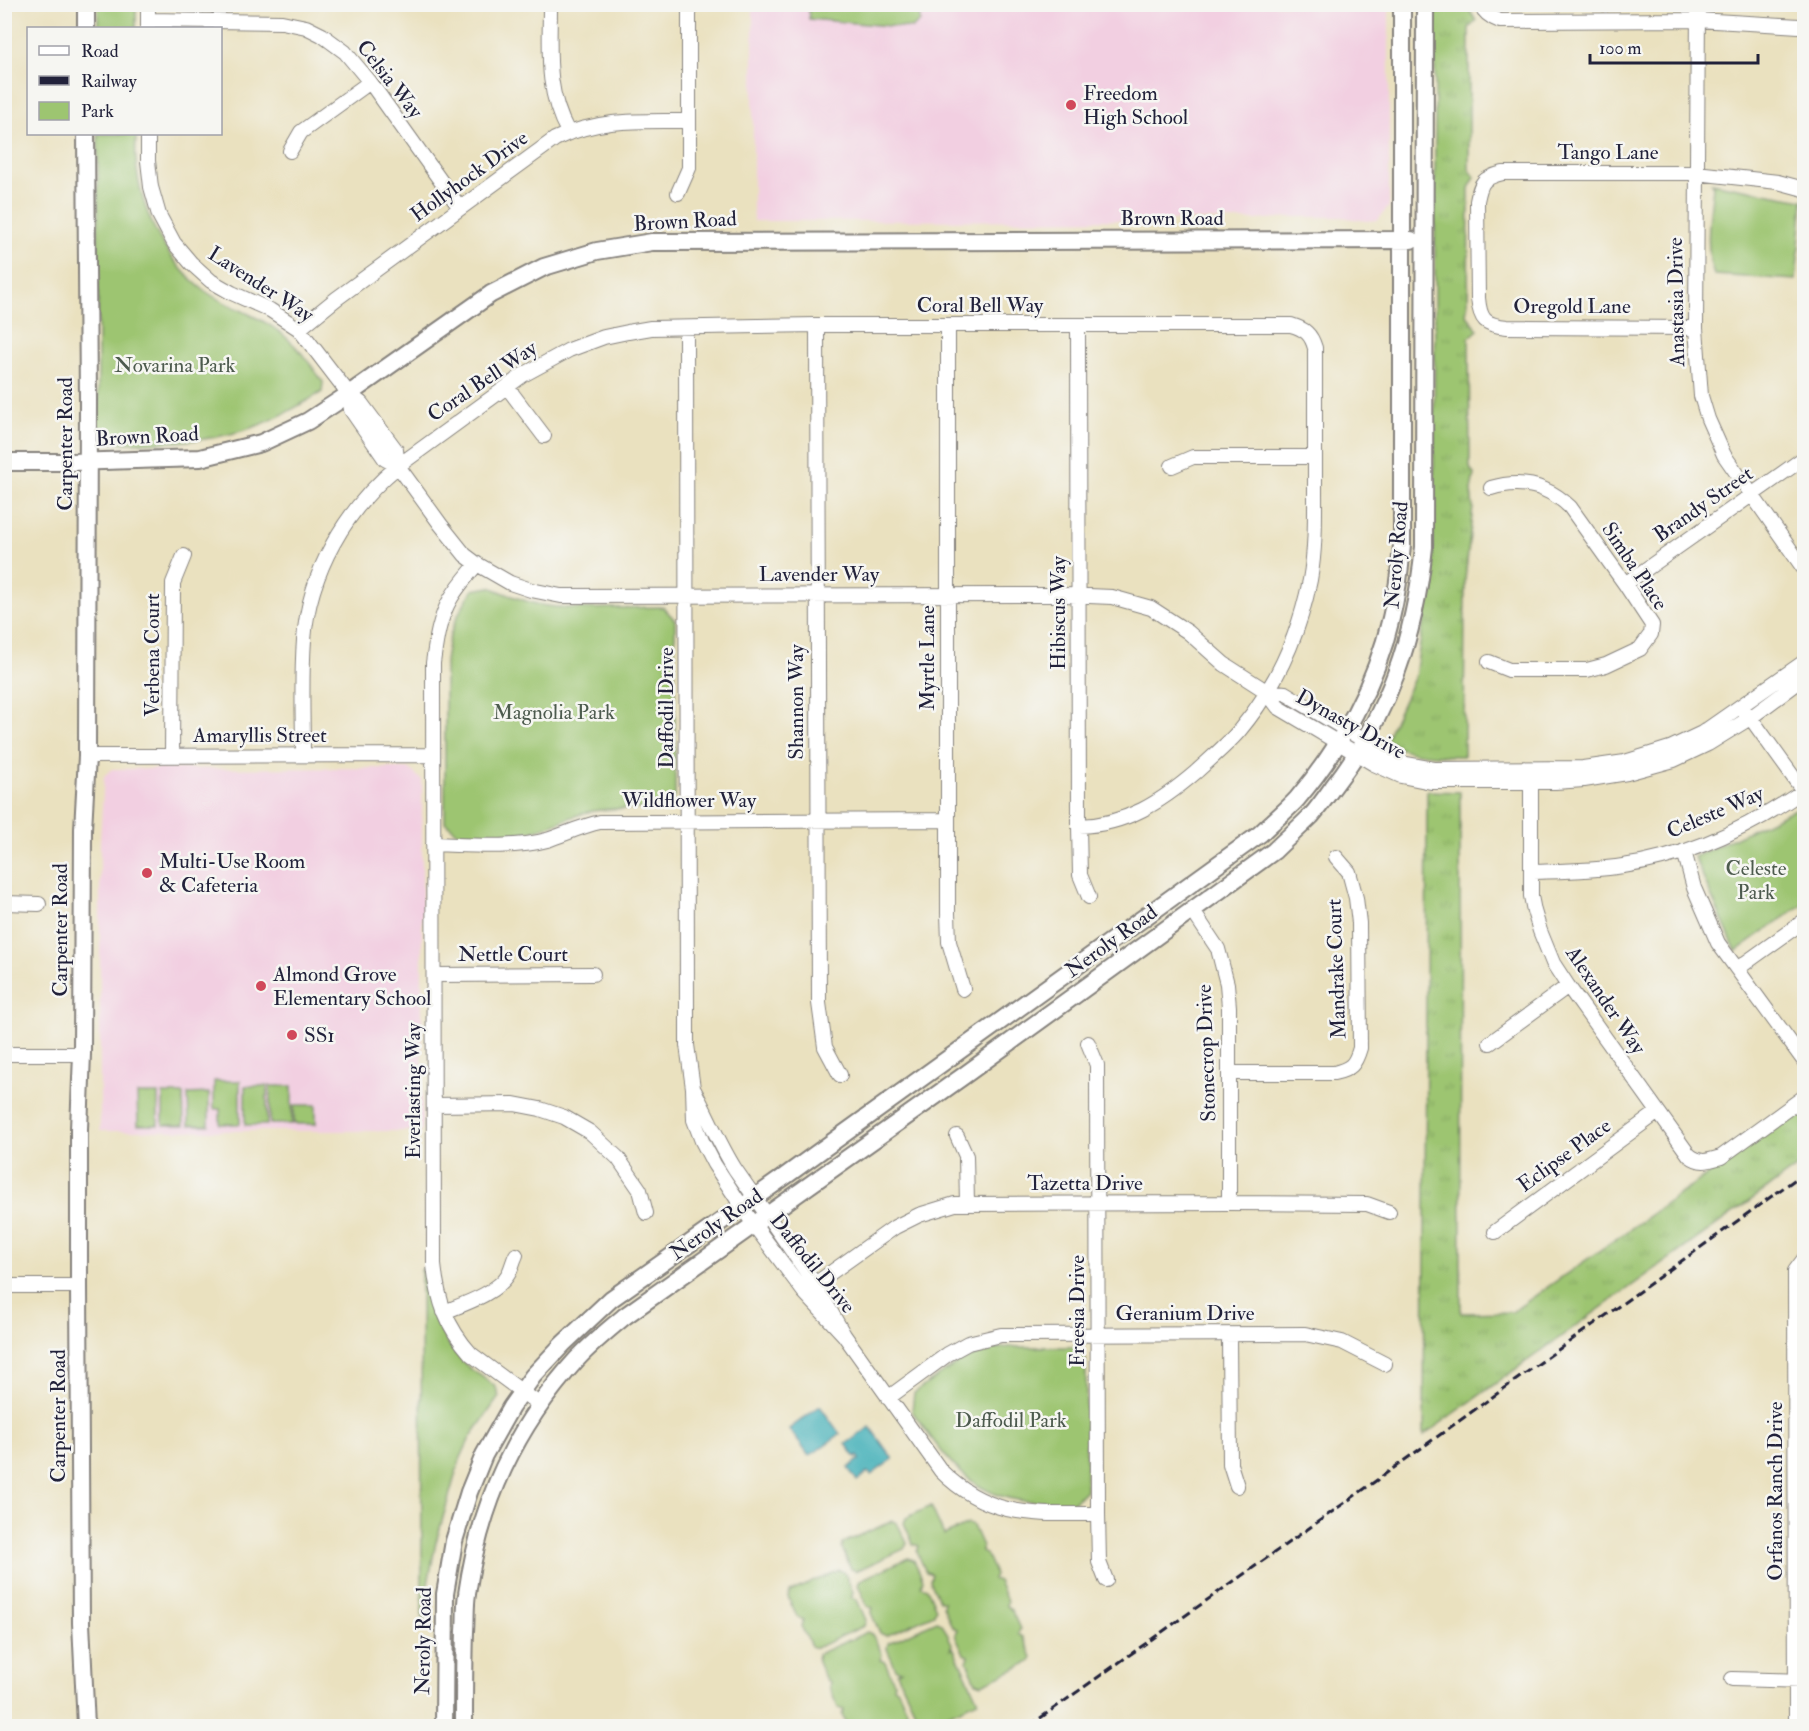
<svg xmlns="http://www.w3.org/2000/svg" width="1809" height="1731" viewBox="0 0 1809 1731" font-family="'IM FELL Double Pica',serif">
<defs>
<pattern id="grass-tufts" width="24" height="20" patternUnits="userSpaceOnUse" patternTransform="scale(1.5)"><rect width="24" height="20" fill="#9dc571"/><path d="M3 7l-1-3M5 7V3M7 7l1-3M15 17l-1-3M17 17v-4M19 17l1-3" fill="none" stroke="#87a963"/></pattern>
</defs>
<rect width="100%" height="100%" fill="#f6f6f2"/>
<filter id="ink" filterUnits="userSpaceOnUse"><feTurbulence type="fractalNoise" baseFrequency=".0167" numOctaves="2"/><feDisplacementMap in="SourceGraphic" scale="12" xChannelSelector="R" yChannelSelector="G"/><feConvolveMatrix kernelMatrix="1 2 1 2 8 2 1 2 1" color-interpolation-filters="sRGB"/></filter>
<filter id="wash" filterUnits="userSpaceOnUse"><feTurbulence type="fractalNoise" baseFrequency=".008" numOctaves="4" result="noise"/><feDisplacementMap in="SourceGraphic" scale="24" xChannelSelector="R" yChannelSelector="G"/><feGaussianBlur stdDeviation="1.35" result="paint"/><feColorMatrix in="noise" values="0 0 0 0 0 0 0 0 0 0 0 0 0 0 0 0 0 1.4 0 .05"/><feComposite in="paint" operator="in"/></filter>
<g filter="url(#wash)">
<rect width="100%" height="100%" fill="#eae1bf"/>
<path fill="#f2cfe1" d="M 753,5 L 1389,5 L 1389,206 L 1378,220 L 1366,221 L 1342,217 L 1289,217 L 1257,220 L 753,221 Z
M 408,768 L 422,780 L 422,1131 L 100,1131 L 100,841 L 104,776 L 112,769 Z"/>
<path fill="url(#grass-tufts)" stroke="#607456" stroke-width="1.5" d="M 1435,5 L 1468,5 L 1468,8 L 1476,21 L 1469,28 L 1469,169 L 1475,177 L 1469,188 L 1468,302 L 1466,314 L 1478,330 L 1469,338 L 1470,468 L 1474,474 L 1471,491 L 1473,507 L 1465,580 L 1464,756 C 1446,756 1394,756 1387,737 L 1415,676 L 1433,561 L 1435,304 Z
M 1427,791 L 1460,792 L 1461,1313 L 1512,1312 L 1804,1107 L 1804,1162 L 1424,1435 Z"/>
<path fill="#9dc571" stroke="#607456" stroke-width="1.5" d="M 98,5 L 136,5 L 136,28 L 98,28 Z
M 919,5 L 920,21 L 912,28 L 809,19 L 809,5 Z
M 98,134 L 136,134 C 136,143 135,152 136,161 C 140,211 165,261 205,291 C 227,307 253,313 274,328 C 295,342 309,362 323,382 L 322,392 C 298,406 274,421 248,429 C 202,444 157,443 110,443 L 98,433 Z
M 1711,183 L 1803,200 L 1796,280 L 1714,275 C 1704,247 1710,215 1713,187 Z
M 490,587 C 508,595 527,603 547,606 C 585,611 625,607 663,607 L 675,620 L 675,797 L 662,809 C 638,809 612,807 588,812 C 567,817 548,829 527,832 C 504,835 480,833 458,833 L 445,822 L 445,662 C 448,634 457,613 473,590 Z
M 1799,807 L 1804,814 L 1804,903 L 1736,951 L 1694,857 Z
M 214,1081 L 240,1081 L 240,1124 L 220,1124 L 220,1109 L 214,1109 Z
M 245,1086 L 267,1086 L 267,1125 L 245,1125 Z
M 270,1086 L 292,1086 L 292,1124 L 270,1124 Z
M 209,1093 L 209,1125 L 189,1125 L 188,1094 Z
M 137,1094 L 158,1094 L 158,1125 L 138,1125 Z
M 163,1094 L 183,1094 L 184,1125 L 163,1125 Z
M 294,1105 L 316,1105 L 316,1124 L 294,1124 Z
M 423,1269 C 427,1307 439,1338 466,1365 C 473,1372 491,1381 496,1388 C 497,1390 498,1394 499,1397 L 470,1438 L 459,1462 L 436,1542 L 428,1584 L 424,1625 L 422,1625 L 421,1270 Z
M 1008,1347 L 1074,1347 L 1086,1359 L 1086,1490 L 1074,1502 C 1055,1502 1036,1503 1018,1500 C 965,1492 941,1451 912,1411 L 914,1393 C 944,1372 971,1350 1008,1347 Z
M 931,1506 L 944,1535 L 968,1524 L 973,1526 L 982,1546 L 981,1552 L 986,1554 L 995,1574 L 993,1579 L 998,1581 L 1007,1601 L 1006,1606 L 1011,1609 L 1020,1629 L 1018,1634 L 1023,1637 L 1032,1657 L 1030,1662 L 982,1684 L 976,1682 L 967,1662 L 969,1656 L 964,1654 L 955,1634 L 957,1629 L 952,1627 L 943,1606 L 944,1602 L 939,1600 L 930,1580 L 932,1574 L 926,1572 L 917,1552 L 919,1546 L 913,1544 L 904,1523 L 906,1518 Z
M 892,1521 L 897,1523 L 907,1543 L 904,1549 L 856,1571 L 851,1569 L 842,1548 L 843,1543 Z
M 908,1558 L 914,1560 L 923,1580 L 921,1586 L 927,1588 L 936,1608 L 934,1614 L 886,1636 L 880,1633 L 871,1613 L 873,1608 L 867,1606 L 858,1585 L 860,1580 Z
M 839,1570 L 844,1572 L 853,1592 L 851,1597 L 857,1600 L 866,1620 L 864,1626 L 816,1648 L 811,1646 L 801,1626 L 803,1620 L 797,1617 L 788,1597 L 790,1592 Z
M 937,1621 L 942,1623 L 952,1644 L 950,1649 L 953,1647 L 978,1701 L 922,1726 L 897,1673 L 901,1671 L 896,1669 L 887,1649 L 888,1643 Z
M 867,1632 L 872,1634 L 882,1654 L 880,1660 L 885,1662 L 894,1682 L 893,1687 L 898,1690 L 907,1710 L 906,1715 L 911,1717 L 915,1726 L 847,1726 L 842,1715 L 844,1710 L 838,1708 L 829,1687 L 830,1682 L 826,1680 L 817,1660 L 818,1654 Z"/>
<path fill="#3fafb7" stroke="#306879" stroke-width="1.5" d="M 820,1406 L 840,1434 L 809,1456 L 789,1429 Z
M 870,1427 L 893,1459 L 871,1475 L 868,1472 L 857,1481 L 848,1468 L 860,1459 L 858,1456 L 856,1458 L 846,1444 Z"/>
</g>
<g filter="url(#ink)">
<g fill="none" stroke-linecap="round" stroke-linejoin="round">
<defs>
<path id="minor" d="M 550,4 C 550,51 545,90 568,132
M 1480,4 C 1484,13 1492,18 1500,21 L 1697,20 L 1799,26
M 1698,4 L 1696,328 L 1701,396 L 1708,419 L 1724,455 L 1804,569
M 148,20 L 282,22 L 306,27 L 322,35 L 345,52 L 370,82 L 460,208
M 148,28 L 148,4
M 148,134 L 148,161 L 151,187 L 159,215 L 174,243 L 191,263 L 211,281 L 232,293 L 270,310 L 299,329 L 349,394 L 361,403 L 396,450 L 398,466
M 290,151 L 301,132 L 370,82
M 678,193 L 689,168 L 689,4
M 817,325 L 819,1003 L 825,1047 L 840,1075
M 948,326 L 948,913 L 949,942 L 963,989
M 1078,326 L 1079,826 L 1080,875 L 1089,897
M 686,328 L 687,1020 L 687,1045 L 693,1088 L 694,1120 L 702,1141 L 714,1164 L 754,1225 L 804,1292 L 844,1335
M 1696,328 L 1507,327 C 1485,325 1480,320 1478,298 L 1477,201 C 1481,181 1483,178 1503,173 L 1696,173 L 1778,182 L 1804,189
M 299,329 L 336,299 L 555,139 C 598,118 641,121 689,121
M 507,387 L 544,436
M 349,394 L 351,410 L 385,459 L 398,466 L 441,525 L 465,555 L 477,564 L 510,583 L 531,590 L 561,596 L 1065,595 L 1112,597 L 1151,608 L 1188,632 L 1224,664 L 1266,691 L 1278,707 L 1374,764 L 1401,776 L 1431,782 L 1555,782 L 1584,780 L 1627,773 L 1674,760 L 1708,744 L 1750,718 L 1804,678
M 1172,466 L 1193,457 L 1315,457
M 477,564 C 468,575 458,586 451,598 C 439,618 436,641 433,663 L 434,1265 C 438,1301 446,1326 471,1354 L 540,1405
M 1625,584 L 1804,458
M 1489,662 L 1509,670 L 1587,670 L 1606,665 L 1640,649 L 1651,634 L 1652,625 L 1625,584 L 1570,507 C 1547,485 1521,479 1491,488
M 1266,691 L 1285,693 L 1365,741 L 1380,753 L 1406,764 L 1434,769 L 1583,768 L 1625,762 L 1670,748 L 1702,733 L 1804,662
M 1745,710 L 1804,792
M 303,755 C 303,717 301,678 304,640 C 309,571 346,509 398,466 L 523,375 L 569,350 L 604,337 L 628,332 L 651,328 L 817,325 L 1291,325 C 1305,329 1311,334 1315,348 C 1315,392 1315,436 1315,480 C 1315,513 1316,547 1310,580 C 1299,635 1275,688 1239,731 C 1226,746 1210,759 1196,772 C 1161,802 1126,825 1079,826
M 87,756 L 433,755
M 172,756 L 173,583 L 184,556
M 1531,773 L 1531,896 L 1534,911 L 1540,931 L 1553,963 L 1568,986 L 1689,1155 C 1700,1164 1708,1161 1721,1157 L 1804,1097
M 433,844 C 467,845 515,849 547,840 C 565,834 582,826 600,822 L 948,820
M 1684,851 L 1694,888 L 1718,943 L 1804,1061
M 1531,872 C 1561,871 1592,871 1623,866 C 1687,857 1750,827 1803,791
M 4,903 L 39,904
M 1192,910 L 1218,949 L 1227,984 L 1229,1007 L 1229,1203
M 1737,969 L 1804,921
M 434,975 L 593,974
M 1088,1043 L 1097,1065 L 1098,1514 L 1099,1562 L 1106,1580
M 1490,1043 L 1568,986
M 4,1054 L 82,1054
M 1229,1073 L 1334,1073 C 1351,1069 1355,1065 1360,1048 L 1359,923 L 1356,898 L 1349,872 L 1336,857
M 694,1090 C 708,1116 719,1144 735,1169 L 815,1284 L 844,1335 L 941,1471 C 989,1519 1036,1514 1098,1514
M 434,1105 L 514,1104 L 540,1109 L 564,1117 L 590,1132 L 618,1158 L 640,1190 L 646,1213
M 957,1136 L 966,1156 L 967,1203
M 1495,1232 L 1658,1112
M 4,1286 L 79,1286
M 808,1289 L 895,1227 L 919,1215 L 955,1204 L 1229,1203 L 1367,1204 L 1389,1212
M 444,1312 C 464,1304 498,1293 509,1273 C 512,1267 513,1261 516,1255
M 1229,1335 L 1230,1464 L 1237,1486
M 888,1398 L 948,1354 L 968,1343 L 1001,1335 L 1305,1334 L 1342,1342 L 1385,1364
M 1732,1679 L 1804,1681
M 1796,1726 L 1795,1271 L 1804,1259"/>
<path id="tertiary" d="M 86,28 L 86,4
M 4,462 L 71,462 L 200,458 L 261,443 L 308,421 L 349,394 L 491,294 L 544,267 L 597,251 L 652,242 L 1411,240
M 86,1726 L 81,1623 L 79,1286 L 79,1129 L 82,1054 L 83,829 L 87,756 L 88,399 L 86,134
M 444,1726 L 445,1594 L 454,1541 L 469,1492 L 484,1455 L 511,1407 L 533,1376 L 563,1344 L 611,1299 L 784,1177 L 1260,834 C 1272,822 1286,811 1297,799 C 1341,747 1376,684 1391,618 C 1397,594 1400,570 1402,545 L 1402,4
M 464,1726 C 464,1695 464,1663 465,1631 C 466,1619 465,1606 467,1594 C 480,1503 515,1427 577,1359 C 592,1343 608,1330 625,1316 L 962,1077 L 1274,851 C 1286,839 1299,828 1311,816 C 1319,807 1326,797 1333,787 C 1389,715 1415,636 1424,547 L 1425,4"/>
</defs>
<use href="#minor" stroke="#86827d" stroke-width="16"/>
<use href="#tertiary" stroke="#86827d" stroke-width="20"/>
<use href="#minor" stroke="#fff" stroke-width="14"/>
<use href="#tertiary" stroke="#fff" stroke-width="16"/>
<path stroke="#22223b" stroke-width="3" stroke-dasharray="9 4.5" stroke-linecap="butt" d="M 1029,1726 L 1370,1485 L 1804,1173"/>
</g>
</g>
<g fill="#d1495b" stroke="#f6f6f2" stroke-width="2">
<circle cx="1071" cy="105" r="6"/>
<circle cx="147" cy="873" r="6"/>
<circle cx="261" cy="986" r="6"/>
<circle cx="292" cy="1035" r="6"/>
</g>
<g text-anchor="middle" stroke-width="5" stroke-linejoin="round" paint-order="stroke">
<g font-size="21" fill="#22223b" stroke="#f6f6f2">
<text transform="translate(390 79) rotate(52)" y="7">Celsia Way</text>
<text x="1608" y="159">Tango Lane</text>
<text transform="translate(469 176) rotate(-36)" y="7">Hollyhock Drive</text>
<text x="1172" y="225">Brown Road</text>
<text transform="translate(685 221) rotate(-3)" y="7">Brown Road</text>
<text transform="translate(261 284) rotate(33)" y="7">Lavender Way</text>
<text transform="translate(1676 302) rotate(-91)" y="7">Anastasia Drive</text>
<text x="980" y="312">Coral Bell Way</text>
<text x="1572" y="313">Oregold Lane</text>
<text transform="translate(482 381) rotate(-34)" y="7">Coral Bell Way</text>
<text transform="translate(147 436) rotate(-3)" y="7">Brown Road</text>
<text transform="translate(65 444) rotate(-90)" y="7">Carpenter Road</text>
<text transform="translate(1703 504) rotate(-35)" y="7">Brandy Street</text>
<text transform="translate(1396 555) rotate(-85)" y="7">Neroly Road</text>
<text transform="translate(1635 566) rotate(56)" y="7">Simba Place</text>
<text x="819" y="581">Lavender Way</text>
<text transform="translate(1058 613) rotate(-90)" y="7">Hibiscus Way</text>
<text transform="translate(152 655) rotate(-90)" y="7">Verbena Court</text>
<text transform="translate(927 658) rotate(-90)" y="7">Myrtle Lane</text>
<text transform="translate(796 702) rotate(-90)" y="7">Shannon Way</text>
<text transform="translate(666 708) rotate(-90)" y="7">Daffodil Drive</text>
<text transform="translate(1351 724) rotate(29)" y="7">Dynasty Drive</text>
<text x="260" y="742">Amaryllis Street</text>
<text x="689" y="807">Wildflower Way</text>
<text transform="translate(1715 812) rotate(-23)" y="7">Celeste Way</text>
<text transform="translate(60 930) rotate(-90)" y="7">Carpenter Road</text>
<text transform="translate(1111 941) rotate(-36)" y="7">Neroly Road</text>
<text x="513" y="961">Nettle Court</text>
<text transform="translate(1336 969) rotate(-92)" y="7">Mandrake Court</text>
<text transform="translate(1606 1000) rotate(56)" y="7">Alexander Way</text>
<text transform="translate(1206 1053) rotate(-92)" y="7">Stonecrop Drive</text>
<text transform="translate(413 1091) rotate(-90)" y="7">Everlasting Way</text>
<text transform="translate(1564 1155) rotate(-36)" y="7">Eclipse Place</text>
<text x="1085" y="1190">Tazetta Drive</text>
<text transform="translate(716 1224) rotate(-35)" y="7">Neroly Road</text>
<text transform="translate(813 1263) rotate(51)" y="7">Daffodil Drive</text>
<text transform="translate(1077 1311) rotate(-90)" y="7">Freesia Drive</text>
<text x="1185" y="1320">Geranium Drive</text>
<text transform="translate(58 1416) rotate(-90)" y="7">Carpenter Road</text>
<text transform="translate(1775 1491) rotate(-90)" y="7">Orfanos Ranch Drive</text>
<text transform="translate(423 1641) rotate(-89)" y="7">Neroly Road</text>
</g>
<g font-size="21" fill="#22223b" stroke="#f6f6f2" text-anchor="start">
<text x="1083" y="100">Freedom<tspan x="1083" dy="24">High School</tspan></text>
<text x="159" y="868">Multi-Use Room<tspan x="159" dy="24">&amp; Cafeteria</tspan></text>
<text x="273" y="981">Almond Grove<tspan x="273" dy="24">Elementary School</tspan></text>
<text x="304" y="1042">SS1</text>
</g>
<g font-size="21" fill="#4d5b4e" stroke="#f6f6f2">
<text x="175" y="372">Novarina Park</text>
<text x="554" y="719">Magnolia Park</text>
<text x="1756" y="875">Celeste<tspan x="1756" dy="24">Park</tspan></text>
<text x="1011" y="1427">Daffodil Park</text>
</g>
</g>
<rect width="1809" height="1731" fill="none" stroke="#f6f6f2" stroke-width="24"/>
<rect x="27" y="27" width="195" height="108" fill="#f6f6f2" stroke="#a1a1a9" stroke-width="1.5"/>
<rect x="39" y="46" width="30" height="9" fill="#ffffff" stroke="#a1a1a9" stroke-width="1.5"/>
<text x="81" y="57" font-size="18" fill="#22223b">Road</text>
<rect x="39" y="76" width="30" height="9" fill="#22223b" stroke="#a1a1a9" stroke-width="1.5"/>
<text x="81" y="87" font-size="18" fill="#22223b">Railway</text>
<rect x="39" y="102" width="30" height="18" fill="#9dc571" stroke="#a1a1a9" stroke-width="1.5"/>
<text x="81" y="117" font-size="18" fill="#22223b">Park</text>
<path d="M1590 54v9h168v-9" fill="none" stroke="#22223b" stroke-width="3"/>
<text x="1599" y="54" font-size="18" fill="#22223b" stroke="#f6f6f2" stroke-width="4.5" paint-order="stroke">100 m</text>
</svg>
